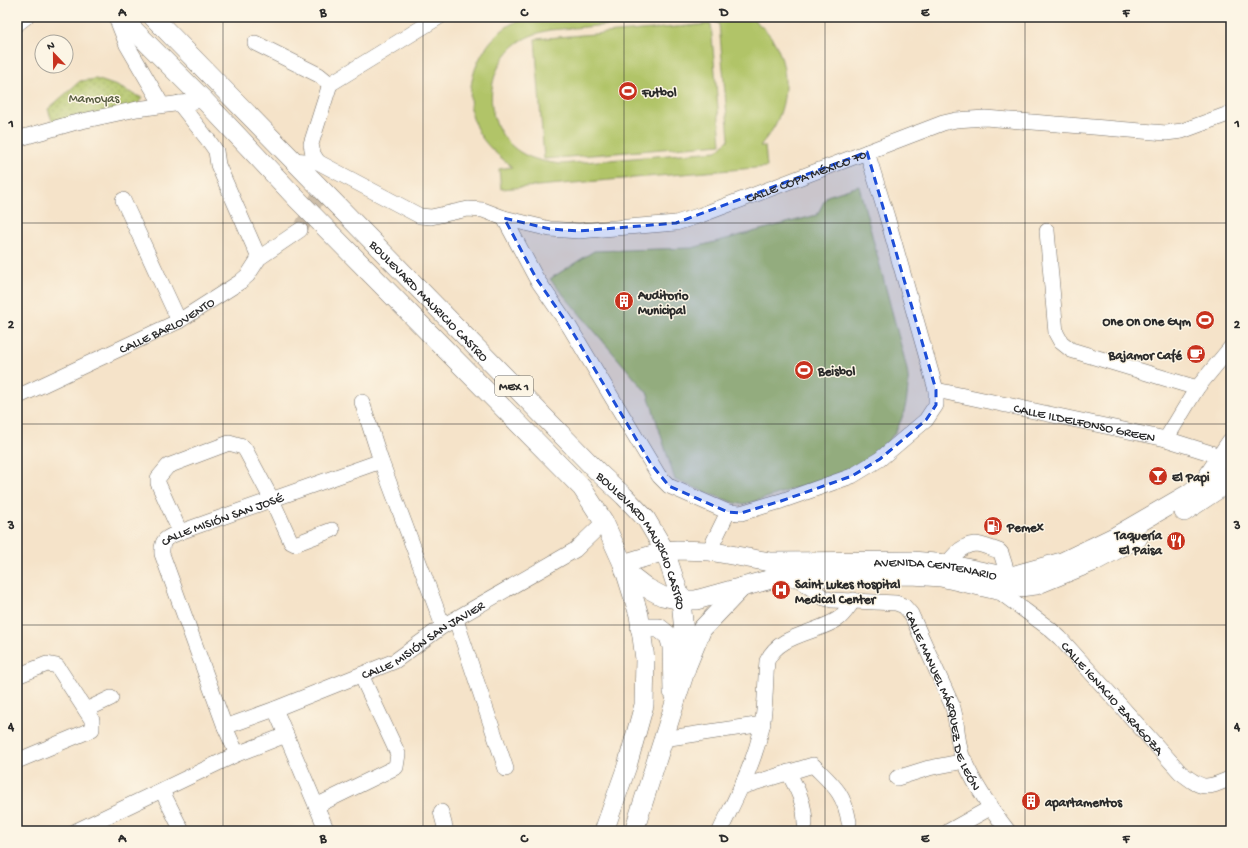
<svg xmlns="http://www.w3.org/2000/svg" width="1248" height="848" viewBox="0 0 1248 848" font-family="'Gochi Hand',sans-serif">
<defs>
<pattern id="park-dots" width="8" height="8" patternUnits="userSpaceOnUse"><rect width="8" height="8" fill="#b1c468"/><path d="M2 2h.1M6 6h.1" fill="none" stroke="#909f56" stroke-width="1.8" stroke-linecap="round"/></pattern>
</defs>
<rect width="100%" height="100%" fill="#fcf5e5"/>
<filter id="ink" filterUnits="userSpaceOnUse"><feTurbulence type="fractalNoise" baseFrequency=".025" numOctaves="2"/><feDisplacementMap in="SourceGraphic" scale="8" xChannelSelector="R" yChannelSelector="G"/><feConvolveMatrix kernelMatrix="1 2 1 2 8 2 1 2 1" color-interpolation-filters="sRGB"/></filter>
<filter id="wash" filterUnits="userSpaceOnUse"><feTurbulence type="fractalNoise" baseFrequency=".012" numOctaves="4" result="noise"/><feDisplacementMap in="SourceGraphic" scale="16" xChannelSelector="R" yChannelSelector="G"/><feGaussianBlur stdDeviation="0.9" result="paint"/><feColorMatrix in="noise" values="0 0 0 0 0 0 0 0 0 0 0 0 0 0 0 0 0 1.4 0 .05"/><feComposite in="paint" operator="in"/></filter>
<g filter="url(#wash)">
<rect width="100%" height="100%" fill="#f5e3c9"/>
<path fill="url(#park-dots)" stroke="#6e784a" d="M 96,79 L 117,86 L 142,98 L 134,109 L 53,124 L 48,109 L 80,81 Z"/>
<path fill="#b1c468" stroke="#6e784a" d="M 528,17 L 703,17 L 550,30 C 537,33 524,37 514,46 C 483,74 483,128 520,152 C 533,160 546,162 561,164 L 717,151 L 729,139 L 719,24 L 706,17 L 751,17 C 756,22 764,28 769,34 C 789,60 790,98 774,127 C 771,133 764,140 760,146 L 765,146 L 767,167 L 501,189 L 499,169 L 512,167 C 498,155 484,145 476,127 C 458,84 484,29 528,17 Z
M 711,24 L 721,144 L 544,159 L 535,39 Z
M 859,186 L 904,357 C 906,366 909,376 908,384 C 906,454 852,473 793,489 C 779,493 755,503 741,504 C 733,504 686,484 675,480 L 648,394 L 550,279 L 594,251 L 692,248 L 817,215 L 827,196 Z"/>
</g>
<g filter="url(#ink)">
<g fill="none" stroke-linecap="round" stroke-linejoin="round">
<path stroke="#cdbea9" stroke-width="15" stroke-dasharray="15 8" stroke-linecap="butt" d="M 300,230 L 325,184"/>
<defs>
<g id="minor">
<path d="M 116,17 L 127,45 L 162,105"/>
<path d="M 17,24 L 26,17"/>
<path d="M 255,43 L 319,75 L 330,84"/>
<path d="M 179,103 L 209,141 L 216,151 L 218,165 L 259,258"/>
<path d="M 17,139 L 73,123 L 137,109 L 204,100"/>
<path d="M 867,152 L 943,123 L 956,120 L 985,118 L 1166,133 L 1182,131 L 1231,113"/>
<path id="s1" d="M 292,160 L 318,162 L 420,216 L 431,217 L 468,209 L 483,210 L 504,218 L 550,229 L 579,231 L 676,223 L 701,215 L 867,152 L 887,217 L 936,390 L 936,405 L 926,420 L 880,459 L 852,476 L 781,501 L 741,513 L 728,512 L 709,551"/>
<path d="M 318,162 L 313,154 L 311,144 L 330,84 L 439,17"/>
<path d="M 123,200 L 179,321"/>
<path d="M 504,218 L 536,278 L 569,326 L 659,476 L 669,486 L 728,512"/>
<path d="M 1047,231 L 1056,333 L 1061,342 L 1071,350 L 1197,388"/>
<path id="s2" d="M 936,390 L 1166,439 L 1220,456 L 1231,461"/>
<path id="s3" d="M 17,397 L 179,321 L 240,282 L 248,275 L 259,258 L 300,230"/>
<path d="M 362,402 L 381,461"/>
<path d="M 1166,439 L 1197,388 L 1231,347"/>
<path d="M 180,532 L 158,483 L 158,478 L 168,466 L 229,443 L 243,447 L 246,451 L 272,500 L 291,542 L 295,544 L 332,530"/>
<path d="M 943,572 C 949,560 960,545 975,544 C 982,544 992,549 999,551 L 1001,553 L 1011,585"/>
<path id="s4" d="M 796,577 L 824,598 L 832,600 L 896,603 L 904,606 L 911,614 L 952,705 C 958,721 956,739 962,756 C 973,783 991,809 1008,831"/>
<path id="s5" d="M 997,590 L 1050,629 L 1060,638 L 1180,772 C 1202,789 1205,790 1231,778"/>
<path d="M 456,620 L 506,769"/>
<path d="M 17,676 L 47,664 L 57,666 L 92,720 L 92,729 L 86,732 L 17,761"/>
<path d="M 275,709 L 327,831"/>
<path d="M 86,710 L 111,698"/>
<path id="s6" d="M 225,727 L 275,709 L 395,661 L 443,626 L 575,550 L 604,522"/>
<path d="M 663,739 L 763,724"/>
<path id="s7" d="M 237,754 L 225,727 L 162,554 C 161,538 167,538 180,532 L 381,461 L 443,626"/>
<path d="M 788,772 C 798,790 805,804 805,824"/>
<path d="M 897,778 L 929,768 L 965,761"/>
<path d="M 741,787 L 813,765 C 833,785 844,792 849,822"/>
<path d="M 162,791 L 182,831"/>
<path d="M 316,806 L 396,767 L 398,754 L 361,675"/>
<path d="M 441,812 L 446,831"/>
<path d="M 76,831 L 237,754 L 286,735"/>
<path d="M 720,831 C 736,797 755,763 762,726 C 766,705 765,682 767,661 C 779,634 815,634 838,619 C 844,615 849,606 854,600"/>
<path d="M 949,831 L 990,808"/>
</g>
<g id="major">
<path d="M 121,17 L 204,100 L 296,198 L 582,488 L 604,522 L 623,564 L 639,615 L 645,659 L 644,705 L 627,766 L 604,831"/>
<path id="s8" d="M 153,17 L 598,472 L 624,496 L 646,519 L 665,551 L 681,600 L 687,665 L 634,831"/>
<path d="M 1184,512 L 1217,490 L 1231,475"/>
<path id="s9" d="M 623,564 L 665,551 L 677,550 L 709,551 L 770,562 L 912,561 L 947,564 L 1008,577 L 1062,562 L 1116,536 L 1190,493 L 1206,479 L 1231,442"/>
<path d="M 625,571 L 647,588 L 662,596 L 681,600 L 696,600 L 775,578 L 796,577 L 912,575 L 941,577 L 997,590 L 1036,585 L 1095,561 L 1138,538"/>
<path d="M 640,628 L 659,628 L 669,636 L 672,647 L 673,692"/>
<path d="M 688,663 L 702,629 L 742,587"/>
</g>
</defs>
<use href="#minor" stroke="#726b62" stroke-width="16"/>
<use href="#major" stroke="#726b62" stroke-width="20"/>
<use href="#minor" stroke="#fff" stroke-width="15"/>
<use href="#major" stroke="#fff" stroke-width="19"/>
</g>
</g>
<path fill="#1d4ed8" fill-opacity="0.2" stroke="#1d4ed8" stroke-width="3" stroke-dasharray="8 5" stroke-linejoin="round" d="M 867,152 L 936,390 L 936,405 L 926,420 L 880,459 L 852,476 L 781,501 L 741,513 L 728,512 L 669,486 L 651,464 L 569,326 L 536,278 L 504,218 L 550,229 L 579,231 L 676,223 Z"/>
<path fill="none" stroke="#2b2b2b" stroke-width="1" stroke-opacity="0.55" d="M 223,17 L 223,831M 423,17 L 423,831M 624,17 L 624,831M 825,17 L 825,831M 1025,17 L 1025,831M 17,223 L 1231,223M 17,424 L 1231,424M 17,625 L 1231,625"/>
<defs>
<symbol id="stadium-disc" viewBox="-11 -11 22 22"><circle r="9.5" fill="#c8321e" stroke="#fcf5e5"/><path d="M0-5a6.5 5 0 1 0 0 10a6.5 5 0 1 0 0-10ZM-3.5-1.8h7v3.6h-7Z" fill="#fff"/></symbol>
<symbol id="building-disc" viewBox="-11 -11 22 22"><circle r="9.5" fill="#c8321e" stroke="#fcf5e5"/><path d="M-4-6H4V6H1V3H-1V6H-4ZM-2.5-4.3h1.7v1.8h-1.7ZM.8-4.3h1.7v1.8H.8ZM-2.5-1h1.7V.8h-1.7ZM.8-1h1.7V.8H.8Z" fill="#fff"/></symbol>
<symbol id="cafe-disc" viewBox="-11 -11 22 22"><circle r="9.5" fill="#c8321e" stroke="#fcf5e5"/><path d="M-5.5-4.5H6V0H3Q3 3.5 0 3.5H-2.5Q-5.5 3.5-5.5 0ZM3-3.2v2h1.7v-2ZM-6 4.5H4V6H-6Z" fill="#fff"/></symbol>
<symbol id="bar-disc" viewBox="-11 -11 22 22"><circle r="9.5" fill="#c8321e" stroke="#fcf5e5"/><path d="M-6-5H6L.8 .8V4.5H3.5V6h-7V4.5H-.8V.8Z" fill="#fff"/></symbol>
<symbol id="fuel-disc" viewBox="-11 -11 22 22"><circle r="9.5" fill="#c8321e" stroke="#fcf5e5"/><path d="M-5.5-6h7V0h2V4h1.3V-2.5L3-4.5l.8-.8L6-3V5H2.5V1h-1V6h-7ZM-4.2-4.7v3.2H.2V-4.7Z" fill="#fff"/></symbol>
<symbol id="restaurant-disc" viewBox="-11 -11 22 22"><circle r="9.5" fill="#c8321e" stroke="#fcf5e5"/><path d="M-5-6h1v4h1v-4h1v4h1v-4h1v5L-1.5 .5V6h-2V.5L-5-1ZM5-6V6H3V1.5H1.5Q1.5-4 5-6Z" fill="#fff"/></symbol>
<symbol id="hospital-disc" viewBox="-11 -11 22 22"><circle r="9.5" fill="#c8321e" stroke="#fcf5e5"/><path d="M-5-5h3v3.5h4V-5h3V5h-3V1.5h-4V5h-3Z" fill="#fff"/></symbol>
</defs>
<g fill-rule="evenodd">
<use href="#stadium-disc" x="617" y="80" width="22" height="22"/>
<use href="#building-disc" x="613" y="290" width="22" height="22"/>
<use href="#stadium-disc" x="1194" y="309" width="22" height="22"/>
<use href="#cafe-disc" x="1185" y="343" width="22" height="22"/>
<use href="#stadium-disc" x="793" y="359" width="22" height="22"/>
<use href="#bar-disc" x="1147" y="465" width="22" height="22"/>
<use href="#fuel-disc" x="982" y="515" width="22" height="22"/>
<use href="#restaurant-disc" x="1165" y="530" width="22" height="22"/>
<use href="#hospital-disc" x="770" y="579" width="22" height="22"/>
<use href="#building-disc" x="1020" y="790" width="22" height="22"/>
</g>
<g text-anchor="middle" stroke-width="3" stroke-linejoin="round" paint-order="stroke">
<rect fill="#fcf5e5" stroke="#6a6863" stroke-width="1" x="495" y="376" width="38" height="20" rx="3"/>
<g font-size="12" font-weight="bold" fill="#2b2b2b">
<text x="514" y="390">MEX 1</text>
</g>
<g font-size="13" font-weight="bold" fill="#2b2b2b" stroke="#fcf5e5" text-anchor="start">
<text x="642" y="96">Futbol</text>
<text x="638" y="299">Auditorio<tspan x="638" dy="15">Municipal</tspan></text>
<text x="1191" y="325" text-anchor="end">One On One Gym</text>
<text x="1182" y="359" text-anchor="end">Bajamor Café</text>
<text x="818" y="375">Beisbol</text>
<text x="1172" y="481">El Papi</text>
<text x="1007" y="531">Pemex</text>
<text x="1162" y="539" text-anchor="end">Taquería<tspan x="1162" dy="15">El Paisa</tspan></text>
<text x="795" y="588">Saint Lukes Hospital<tspan x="795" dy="15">Medical Center</tspan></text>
<text x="1045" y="806">apartamentos</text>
</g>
<g font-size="13" fill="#53593d" stroke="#fcf5e5">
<text x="94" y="102">Mamoyas</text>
</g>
<g font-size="13" fill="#2b2b2b" stroke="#fcf5e5">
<text dy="5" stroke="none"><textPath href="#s1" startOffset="540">CALLE COPA MÉXICO 70</textPath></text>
<text dy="5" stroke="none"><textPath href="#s8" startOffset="396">BOULEVARD MAURICIO CASTRO</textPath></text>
<text dy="5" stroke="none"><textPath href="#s3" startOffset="166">CALLE BARLOVENTO</textPath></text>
<text dy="5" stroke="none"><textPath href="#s2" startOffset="152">CALLE ILDELFONSO GREEN</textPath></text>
<text dy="5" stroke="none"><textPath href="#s7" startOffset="289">CALLE MISIÓN SAN JOSÉ</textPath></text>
<text dy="5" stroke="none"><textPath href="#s8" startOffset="720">BOULEVARD MAURICIO CASTRO</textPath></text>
<text dy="5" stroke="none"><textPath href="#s9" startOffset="316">AVENIDA CENTENARIO</textPath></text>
<text dy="5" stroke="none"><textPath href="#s6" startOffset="217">CALLE MISIÓN SAN JAVIER</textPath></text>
<text dy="5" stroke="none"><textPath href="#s5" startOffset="159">CALLE IGNACIO ZARAGOZA</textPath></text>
<text dy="5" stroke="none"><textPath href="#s4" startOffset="219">CALLE MANUEL MÁRQUEZ DE LEÓN</textPath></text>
</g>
</g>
<rect width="1248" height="848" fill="none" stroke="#fcf5e5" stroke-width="44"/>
<g transform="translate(54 54) rotate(338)"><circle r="19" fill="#fcf5e5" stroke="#a8a49b"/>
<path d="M0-3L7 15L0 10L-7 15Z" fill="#c8321e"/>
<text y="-6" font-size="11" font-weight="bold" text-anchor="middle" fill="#2b2b2b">N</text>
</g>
<rect x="22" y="22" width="1204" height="804" fill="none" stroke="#2b2b2b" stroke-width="1.5"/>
<g font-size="13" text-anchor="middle" font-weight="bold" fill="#2b2b2b">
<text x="122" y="16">A</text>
<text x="323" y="16">B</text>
<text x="524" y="16">C</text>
<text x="724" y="16">D</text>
<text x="925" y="16">E</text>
<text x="1126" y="16">F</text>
<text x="11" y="127">1</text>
<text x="1237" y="127">1</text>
<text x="11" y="328">2</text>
<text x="1237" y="328">2</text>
<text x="11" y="529">3</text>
<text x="1237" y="529">3</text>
<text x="11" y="730">4</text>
<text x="1237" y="730">4</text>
<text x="122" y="842">A</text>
<text x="323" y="842">B</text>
<text x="524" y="842">C</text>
<text x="724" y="842">D</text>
<text x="925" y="842">E</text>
<text x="1126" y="842">F</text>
</g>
</svg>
